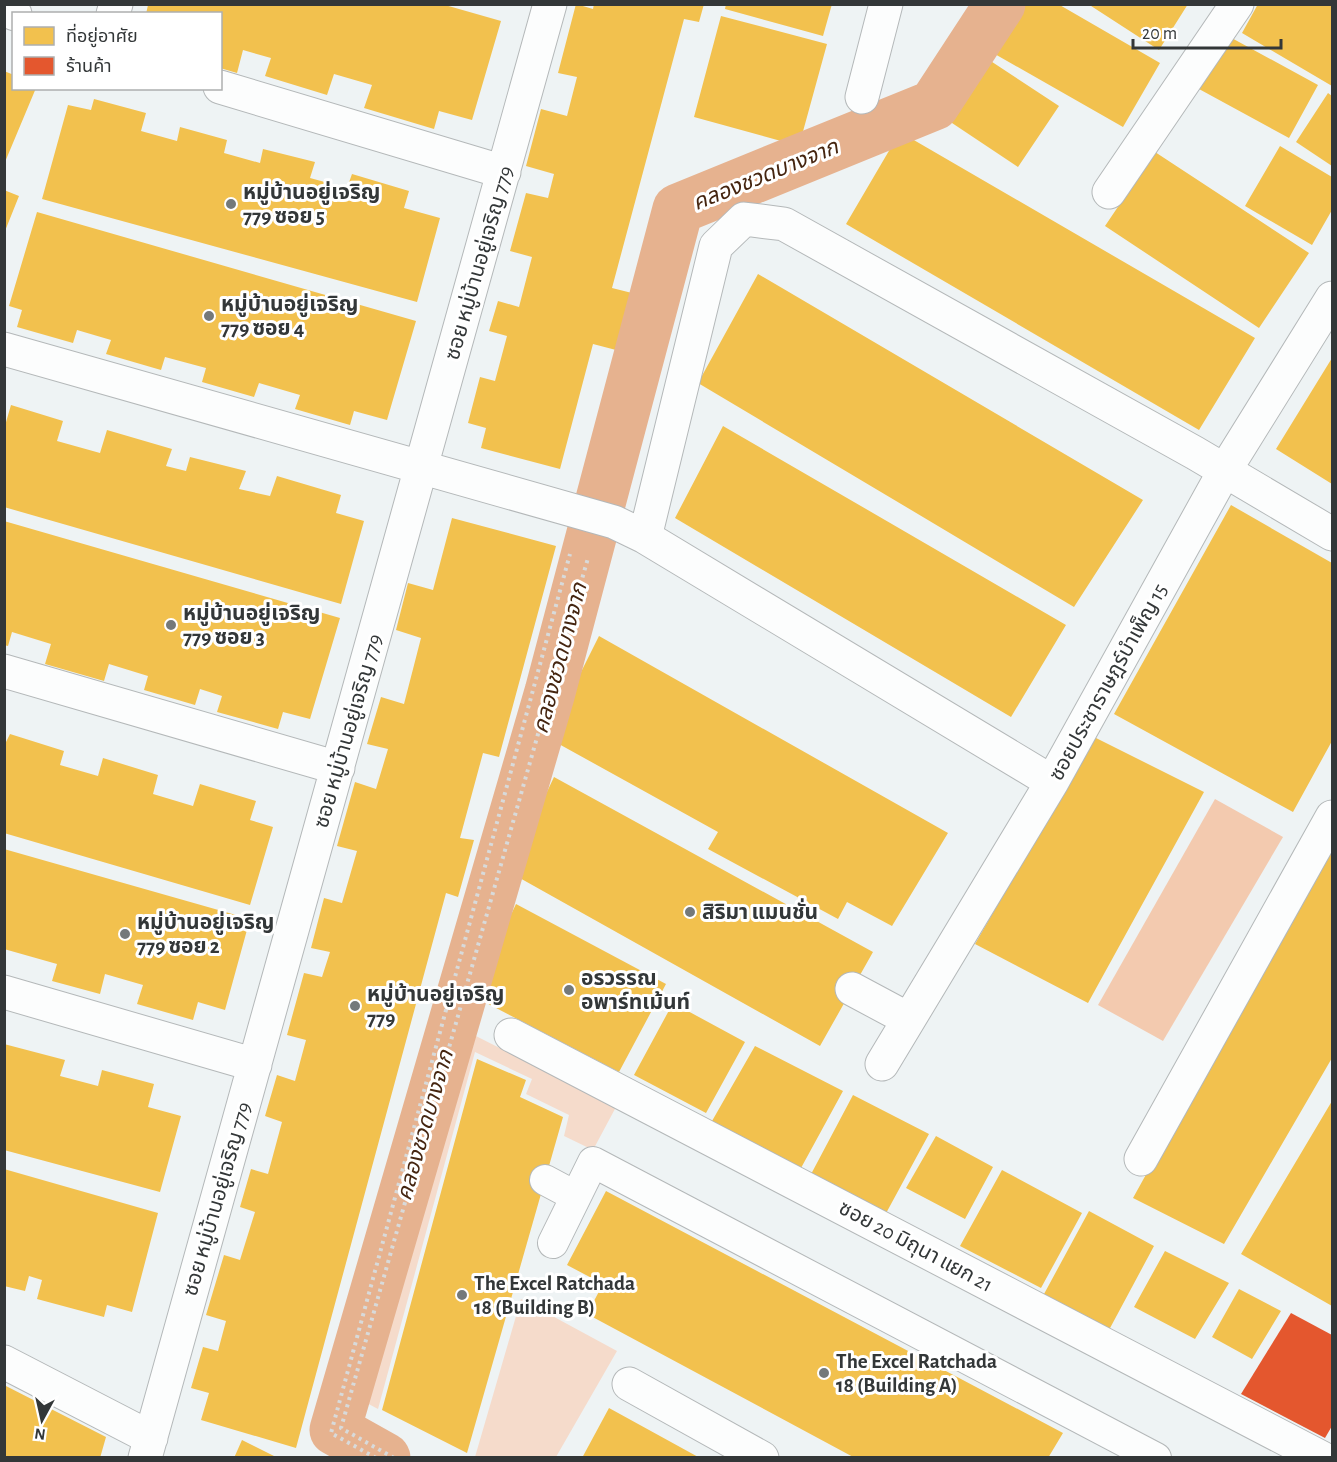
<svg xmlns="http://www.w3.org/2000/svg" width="1337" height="1462" viewBox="0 0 1337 1462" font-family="'Alegreya Sans','Noto Sans Thai',sans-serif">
<rect width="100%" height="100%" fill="#eef3f4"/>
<path fill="#f5dbcb" d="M 468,1032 L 616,1107 L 593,1150 L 564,1136 L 569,1115 L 526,1094 L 532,1079 L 475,1052 L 378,1409 L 363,1401 Z
M 521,1299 L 617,1351 L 556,1457 L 475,1457 Z"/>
<path fill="#f3caaf" d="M 1215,799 L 1283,837 L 1163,1041 L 1098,1005 Z"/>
<path fill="#f2c14e" d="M 576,4 L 593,9 L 594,4 L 704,4 L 699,22 L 684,19 L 612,288 L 632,293 L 616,350 L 593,344 L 560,469 L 481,448 L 486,428 L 468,423 L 480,377 L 495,381 L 507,336 L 489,331 L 498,301 L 519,307 L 532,257 L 510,251 L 526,193 L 548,198 L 554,174 L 526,166 L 541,109 L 567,116 L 577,77 L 558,73 Z
M 726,4 L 832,4 L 823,36 L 725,9 Z
M 1012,4 L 1058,4 L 1160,63 L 1123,127 L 986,49 Z
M 1088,4 L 1188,4 L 1159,50 Z
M 1258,4 L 1332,4 L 1332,86 L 1242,33 Z
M 148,5 L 445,5 L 501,21 L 472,120 L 439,111 L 434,129 L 364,108 L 372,85 L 334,74 L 327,95 L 265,76 L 271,58 L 243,50 L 237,73 L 220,68 L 220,14 L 146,14 Z
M 721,16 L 827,44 L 799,146 L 694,117 Z
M 1228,36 L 1318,85 L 1289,138 L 1199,89 Z
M 980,54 L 1059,106 L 1018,167 L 940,115 Z
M 4,71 L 14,75 L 14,88 L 36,88 L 5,162 Z
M 1328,93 L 1332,96 L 1332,166 L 1296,142 Z
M 94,99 L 146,113 L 141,131 L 177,141 L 180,127 L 227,140 L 224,153 L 260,163 L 263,149 L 315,162 L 310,178 L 347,188 L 352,174 L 409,191 L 404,208 L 440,218 L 417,302 L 42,199 L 68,105 L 91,110 Z
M 900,132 L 1255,338 L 1199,430 L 846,224 Z
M 1280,146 L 1332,177 L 1332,210 L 1312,245 L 1245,206 Z
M 1155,152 L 1309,253 L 1259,328 L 1105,226 Z
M 4,190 L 19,196 L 5,231 L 4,231 Z
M 37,212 L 416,321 L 387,420 L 354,411 L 350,425 L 295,409 L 300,395 L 259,383 L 254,397 L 202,382 L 206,368 L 165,357 L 161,370 L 106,354 L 111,340 L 77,330 L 73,343 L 17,327 L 22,310 L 9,306 Z
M 758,274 L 1143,500 L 1074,607 L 698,383 Z
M 1332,358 L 1332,484 L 1276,449 Z
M 11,405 L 63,421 L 57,441 L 100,453 L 107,430 L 172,449 L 166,466 L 186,471 L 190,457 L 246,471 L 239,489 L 270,496 L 277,476 L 341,495 L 336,513 L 364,521 L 341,604 L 4,507 L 4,429 Z
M 723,426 L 1066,625 L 1011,717 L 675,518 Z
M 1231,505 L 1332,563 L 1332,741 L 1293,812 L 1114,714 Z
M 452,518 L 556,546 L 499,757 L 483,753 L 460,838 L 474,840 L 458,897 L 446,893 L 296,1448 L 201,1420 L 209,1393 L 191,1388 L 203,1347 L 218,1351 L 226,1321 L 206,1315 L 224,1255 L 240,1260 L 255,1212 L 240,1207 L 251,1169 L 268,1174 L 282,1122 L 265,1116 L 277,1075 L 295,1081 L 306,1040 L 287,1035 L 304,973 L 322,977 L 330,952 L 311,948 L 324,898 L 342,903 L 357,851 L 337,846 L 355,782 L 376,789 L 388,749 L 367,744 L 381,697 L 404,704 L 421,638 L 396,630 L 408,583 L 433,590 Z
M 4,521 L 340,618 L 310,719 L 283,712 L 278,729 L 217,712 L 222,696 L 200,689 L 195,705 L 144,690 L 148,676 L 109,664 L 104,681 L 45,664 L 51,644 L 12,632 L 8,646 L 4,645 Z
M 599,636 L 948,833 L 892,926 L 847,902 L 838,919 L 708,849 L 718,832 L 548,738 Z
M 10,734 L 64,751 L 60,765 L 98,776 L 103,758 L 158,775 L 153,794 L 193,806 L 200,784 L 256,801 L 250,820 L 273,827 L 250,905 L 4,833 L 4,746 Z
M 1094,737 L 1204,792 L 1088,1003 L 975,944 Z
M 554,777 L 873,952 L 820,1046 L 509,872 Z
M 1332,839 L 1332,1058 L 1224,1244 L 1133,1198 Z
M 4,849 L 250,919 L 225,1010 L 198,1002 L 193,1020 L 137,1004 L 143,985 L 105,974 L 100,994 L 52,981 L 57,964 L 4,949 Z
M 516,904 L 666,984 L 619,1072 L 473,996 Z
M 673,1003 L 745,1042 L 706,1113 L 634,1075 Z
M 4,1044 L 65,1060 L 60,1076 L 98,1086 L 102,1070 L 154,1084 L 148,1107 L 181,1116 L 160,1192 L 4,1150 Z
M 755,1046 L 843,1091 L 801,1168 L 712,1121 Z
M 477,1059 L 526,1080 L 520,1097 L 563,1117 L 467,1453 L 382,1410 Z
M 853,1095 L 929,1134 L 884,1217 L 809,1178 Z
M 1332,1101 L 1332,1306 L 1241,1254 Z
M 936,1136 L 993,1167 L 965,1219 L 906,1188 Z
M 4,1169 L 158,1213 L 132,1312 L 107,1305 L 104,1317 L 37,1299 L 42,1280 L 29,1276 L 25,1291 L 4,1286 Z
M 1002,1170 L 1082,1213 L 1041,1288 L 960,1246 Z
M 606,1191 L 1063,1433 L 1048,1458 L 855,1458 L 587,1314 L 603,1284 L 567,1265 Z
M 1089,1211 L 1154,1246 L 1109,1330 L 1044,1294 Z
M 1165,1251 L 1229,1283 L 1195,1339 L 1134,1307 Z
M 1239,1289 L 1281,1311 L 1252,1359 L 1212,1337 Z
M 4,1385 L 106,1437 L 100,1458 L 4,1458 Z
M 609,1408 L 700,1458 L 582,1458 Z
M 242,1440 L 278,1458 L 234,1458 Z"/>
<path fill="#e4572e" d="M 1291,1313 L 1332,1335 L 1332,1426 L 1325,1438 L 1241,1394 Z"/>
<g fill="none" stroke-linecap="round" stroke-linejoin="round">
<path stroke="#e6b28f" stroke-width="51" d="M 385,1458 L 335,1430 L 550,692 L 678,209 L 934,105 L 1000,4"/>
<defs>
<path id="lane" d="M 545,1180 L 575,1196
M 553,1243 L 593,1162 L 1156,1458"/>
<path id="street" d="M 4,9 L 15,14
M 113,14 L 116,4
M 220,87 L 504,172
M 862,97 L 886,4
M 1109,192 L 1237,4
M 4,349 L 614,522 L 645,537 L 1052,782
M 645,537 L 716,246 L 744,219 L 784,224 L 1195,453 L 1332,534
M 4,671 L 338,768
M 852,989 L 908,1019
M 4,992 L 255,1065
M 511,1035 L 1322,1458
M 882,1064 L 1052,782 L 1225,470 L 1332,298
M 1141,1159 L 1332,817
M 4,1362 L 151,1438
M 629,1384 L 762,1458
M 145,1458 L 550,4"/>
</defs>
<use href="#lane" stroke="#b4b8b9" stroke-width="32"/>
<use href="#street" stroke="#b4b8b9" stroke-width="35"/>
<path stroke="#d8dada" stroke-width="4" stroke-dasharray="3 4.5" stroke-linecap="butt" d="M 376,1458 L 331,1433 L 570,554
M 394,1458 L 341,1428 L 588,558"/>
<use href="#lane" stroke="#fcfdfd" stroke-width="30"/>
<use href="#street" stroke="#fcfdfd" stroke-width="33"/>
</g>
<g fill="#74797a" stroke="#fff" stroke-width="2">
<circle cx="231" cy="204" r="6"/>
<circle cx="209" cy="316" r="6"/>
<circle cx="171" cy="625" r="6"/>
<circle cx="690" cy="912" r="6"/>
<circle cx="125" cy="934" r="6"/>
<circle cx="569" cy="990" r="6"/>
<circle cx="355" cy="1006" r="6"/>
<circle cx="462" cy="1295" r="6"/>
<circle cx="824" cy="1373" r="6"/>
</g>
<g text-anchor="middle" stroke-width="6" stroke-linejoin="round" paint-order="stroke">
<g font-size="21" font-weight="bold" fill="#333738" stroke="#fff" text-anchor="start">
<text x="243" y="199">หมู่บ้านอยู่เจริญ<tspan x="243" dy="24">779 ซอย 5</tspan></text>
<text x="221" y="311">หมู่บ้านอยู่เจริญ<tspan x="221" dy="24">779 ซอย 4</tspan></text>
<text x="183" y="620">หมู่บ้านอยู่เจริญ<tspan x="183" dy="24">779 ซอย 3</tspan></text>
<text x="702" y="919">สิริมา แมนชั่น</text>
<text x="137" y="929">หมู่บ้านอยู่เจริญ<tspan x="137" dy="24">779 ซอย 2</tspan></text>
<text x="581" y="985">อรวรรณ<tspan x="581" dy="24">อพาร์ทเม้นท์</tspan></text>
<text x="367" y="1001">หมู่บ้านอยู่เจริญ<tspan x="367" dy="24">779</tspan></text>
<text x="474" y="1290">The Excel Ratchada<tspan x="474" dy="24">18 (Building B)</tspan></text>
<text x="836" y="1368">The Excel Ratchada<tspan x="836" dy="24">18 (Building A)</tspan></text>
</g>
<g font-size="21" fill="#333738" stroke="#fff">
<text transform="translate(479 263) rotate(-74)" y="7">ซอย หมู่บ้านอยู่เจริญ 779</text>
<text transform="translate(1108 682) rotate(-61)" y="7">ซอยประชาราษฎร์บำเพ็ญ 15</text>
<text transform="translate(348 731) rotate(-74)" y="7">ซอย หมู่บ้านอยู่เจริญ 779</text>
<text transform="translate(217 1199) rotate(-74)" y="7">ซอย หมู่บ้านอยู่เจริญ 779</text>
<text transform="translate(916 1246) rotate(28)" y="7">ซอย 20 มิถุนา แยก 21</text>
</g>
<g font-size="22" font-style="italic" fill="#452510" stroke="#fff">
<text transform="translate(765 174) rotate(-22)" y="8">คลองชวดบางจาก</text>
<text transform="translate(559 658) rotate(-75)" y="8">คลองชวดบางจาก</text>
<text transform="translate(424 1125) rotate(-74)" y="8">คลองชวดบางจาก</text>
</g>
</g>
<rect width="1337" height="1462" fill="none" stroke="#333738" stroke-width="12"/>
<rect x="12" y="12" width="210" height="78" fill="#ffffff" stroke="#adafaf" stroke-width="1.5"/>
<rect x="24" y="27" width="30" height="18" fill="#f2c14e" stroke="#adafaf" stroke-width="1.5"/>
<text x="66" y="42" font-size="18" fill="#333738">ที่อยู่อาศัย</text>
<rect x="24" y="57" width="30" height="18" fill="#e4572e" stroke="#adafaf" stroke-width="1.5"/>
<text x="66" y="72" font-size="18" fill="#333738">ร้านค้า</text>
<g transform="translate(42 1420) rotate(188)" stroke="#ffffff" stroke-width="4.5" paint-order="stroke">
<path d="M0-4.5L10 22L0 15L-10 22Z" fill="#333738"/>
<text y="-9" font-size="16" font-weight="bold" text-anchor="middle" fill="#333738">N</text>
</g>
<path d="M1133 39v9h148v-9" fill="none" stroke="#333738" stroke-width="3"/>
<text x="1142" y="39" font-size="18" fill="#333738" stroke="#ffffff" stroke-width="4.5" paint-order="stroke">20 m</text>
</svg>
